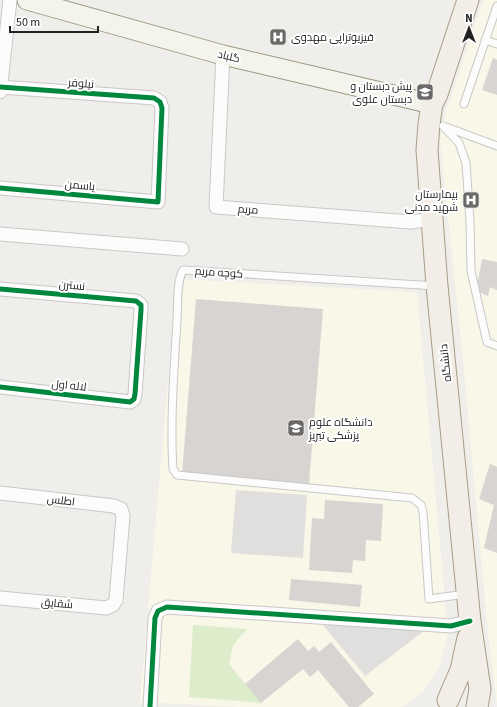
<svg xmlns="http://www.w3.org/2000/svg" width="497" height="707" viewBox="0 0 497 707" font-family="'Source Sans 3',Cairo,sans-serif">
<rect width="100%" height="100%" fill="#f0eeeb"/>
<path fill="#f8f7e8" d="M 483,0 L 497,0 L 497,262 L 482,259 L 488,296 L 490,287 L 497,290 L 497,707 L 488,634 L 464,371 L 440,140 L 445,115 Z
M 177,279 L 417,292 L 448,632 L 440,666 L 423,691 L 404,706 L 399,707 L 238,707 L 140,702 Z"/>
<path fill="#ddeccb" d="M 193,625 L 247,629 L 233,645 L 229,664 L 261,703 L 189,697 Z"/>
<path fill="#e0dfde" d="M 236,490 L 307,495 L 303,558 L 231,553 Z
M 324,621 L 424,631 L 365,676 L 323,625 Z"/>
<path fill="#d7d4d2" d="M 493,58 L 497,60 L 497,95 L 482,90 Z
M 482,259 L 497,262 L 497,290 L 490,287 L 488,296 L 476,291 Z
M 196,299 L 323,309 L 309,484 L 182,474 Z
M 490,464 L 497,467 L 497,553 L 484,548 L 494,505 L 479,499 Z
M 325,500 L 383,504 L 381,541 L 366,540 L 365,561 L 353,560 L 352,573 L 309,570 L 312,518 L 324,519 Z
M 291,579 L 362,585 L 360,607 L 289,600 Z
M 298,639 L 308,651 L 314,646 L 319,652 L 331,642 L 374,694 L 358,707 L 349,707 L 318,670 L 310,677 L 303,669 L 261,703 L 245,684 Z"/>
<g fill="none" stroke-linecap="round" stroke-linejoin="round">
<defs>
<path id="lane" d="M 485,40 L 497,44
M 464,104 L 497,6
M 443,126 L 459,143 L 466,163 L 470,221 L 471,271 L 487,342 L 497,346
M 446,127 L 497,146
M 436,286 L 183,270 C 176,283 178,307 177,321 C 174,369 170,422 173,469 L 177,475 L 412,498 L 421,505 L 423,512 L 429,599 L 466,594"/>
<path id="street" d="M 223,55 L 216,207 L 411,222 L 433,219
M 0,87 L 154,98 L 160,102 L 162,108 L 158,202 L 0,188
M 0,92 L 10,0
M 0,234 L 182,249
M 0,289 L 136,301 L 141,305 L 141,310 L 135,394 L 134,399 L 130,402 L 0,387
M 0,493 L 114,506 L 121,509 L 123,516 L 116,600 L 113,605 L 106,608 L 0,598
M 150,707 L 155,618 L 158,611 L 167,607 L 451,626 L 470,621"/>
<path id="secondary" d="M 27,0 L 223,55 L 432,104"/>
<path id="primary" d="M 468,0 L 437,94 L 432,104 L 429,124 L 427,150 L 437,286 L 470,621 L 480,689 L 477,707
M 448,700 L 461,670 L 468,638"/>
</defs>
<use href="#lane" stroke="#c9c8c7" stroke-width="9"/>
<use href="#street" stroke="#c9c8c7" stroke-width="15"/>
<use href="#secondary" stroke="#999a82" stroke-width="21"/>
<use href="#primary" stroke="#a79c86" stroke-width="23"/>
<use href="#lane" stroke="#fdfcfc" stroke-width="7"/>
<use href="#street" stroke="#fdfcfc" stroke-width="13"/>
<use href="#secondary" stroke="#f4f4ed" stroke-width="19"/>
<use href="#primary" stroke="#f3ede7" stroke-width="21"/>
<defs>
<path id="cycleway" d="M 0,87 L 154,98 L 160,102 L 162,108 L 158,202 L 0,188
M 0,289 L 136,301 L 141,305 L 141,310 L 135,394 L 134,399 L 130,402 L 0,387
M 150,707 L 155,618 L 158,611 L 167,607 L 451,626 L 470,621"/>
</defs>
<use href="#cycleway" stroke="#fff" stroke-width="8"/>
<use href="#cycleway" stroke="#00873e" stroke-width="5"/>
</g>
<defs>
<symbol id="hospital-square" viewBox="-11 -11 22 22"><rect x="-9" y="-9" width="18" height="18" rx="4" fill="#6a6968" stroke="#fff"/><path d="M-5-5h3v3.5h4V-5h3V5h-3V1.5h-4V5h-3Z" fill="#fff"/></symbol>
<symbol id="school-square" viewBox="-11 -11 22 22"><rect x="-9" y="-9" width="18" height="18" rx="4" fill="#6a6968" stroke="#fff"/><path d="M0-5L7-2L0 1L-7-2ZM-4 1L0 2.5L4 1V4Q0 6-4 4Z" fill="#fff"/></symbol>
<symbol id="university-square" viewBox="-11 -11 22 22"><rect x="-9" y="-9" width="18" height="18" rx="4" fill="#6a6968" stroke="#fff"/><path d="M0-5L7-2L0 1L-7-2ZM-4 1L0 2.5L4 1V4Q0 6-4 4Z" fill="#fff"/></symbol>
</defs>
<g fill-rule="evenodd">
<use href="#hospital-square" x="268" y="27" width="20" height="20"/>
<use href="#school-square" x="415" y="82" width="20" height="20"/>
<use href="#hospital-square" x="461" y="190" width="20" height="20"/>
<use href="#university-square" x="286" y="418" width="20" height="20"/>
</g>
<g text-anchor="middle" stroke-width="4" stroke-linejoin="round" paint-order="stroke">
<g font-size="11" fill="#222" stroke="#fff" text-anchor="start">
<text x="291" y="41">فیزیوتراپی مهدوی</text>
<text x="412" y="90" text-anchor="end">پیش دبستان و<tspan x="412" dy="13">دبستان علوی</tspan></text>
<text x="458" y="198" text-anchor="end">بیمارستان<tspan x="458" dy="13">شهید مدنی</tspan></text>
<text x="309" y="426">دانشگاه علوم<tspan x="309" dy="13">پزشکی تبریز</tspan></text>
</g>
<g font-size="11" fill="#222" stroke="#fff">
<text transform="translate(229 56) rotate(14)" y="4">گلباد</text>
<text transform="translate(81 83) rotate(4)" y="4">نیلوفر</text>
<text transform="translate(80 185) rotate(5)" y="4">یاسمن</text>
<text transform="translate(248 209) rotate(4)" y="4">مریم</text>
<text transform="translate(219 272) rotate(4)" y="4">کوچه مریم</text>
<text transform="translate(72 285) rotate(5)" y="4">نسترن</text>
<text transform="translate(445 363) rotate(-96)" y="4">دانشگاه</text>
<text transform="translate(69 385) rotate(6)" y="4">لاله اول</text>
<text transform="translate(61 500) rotate(7)" y="4">اطلس</text>
<text transform="translate(57 603) rotate(5)" y="4">شقایق</text>
</g>
</g>
<g transform="translate(469 28)" stroke="#ffffff" stroke-width="3" paint-order="stroke">
<path d="M0-3L7 15L0 10L-7 15Z" fill="#222222"/>
<text y="-6" font-size="11" font-weight="bold" text-anchor="middle" fill="#222222">N</text>
</g>
<path d="M10 26v6h88v-6" fill="none" stroke="#222222" stroke-width="2"/>
<text x="16" y="26" font-size="12" fill="#222222" stroke="#ffffff" stroke-width="3" paint-order="stroke">50 m</text>
</svg>
